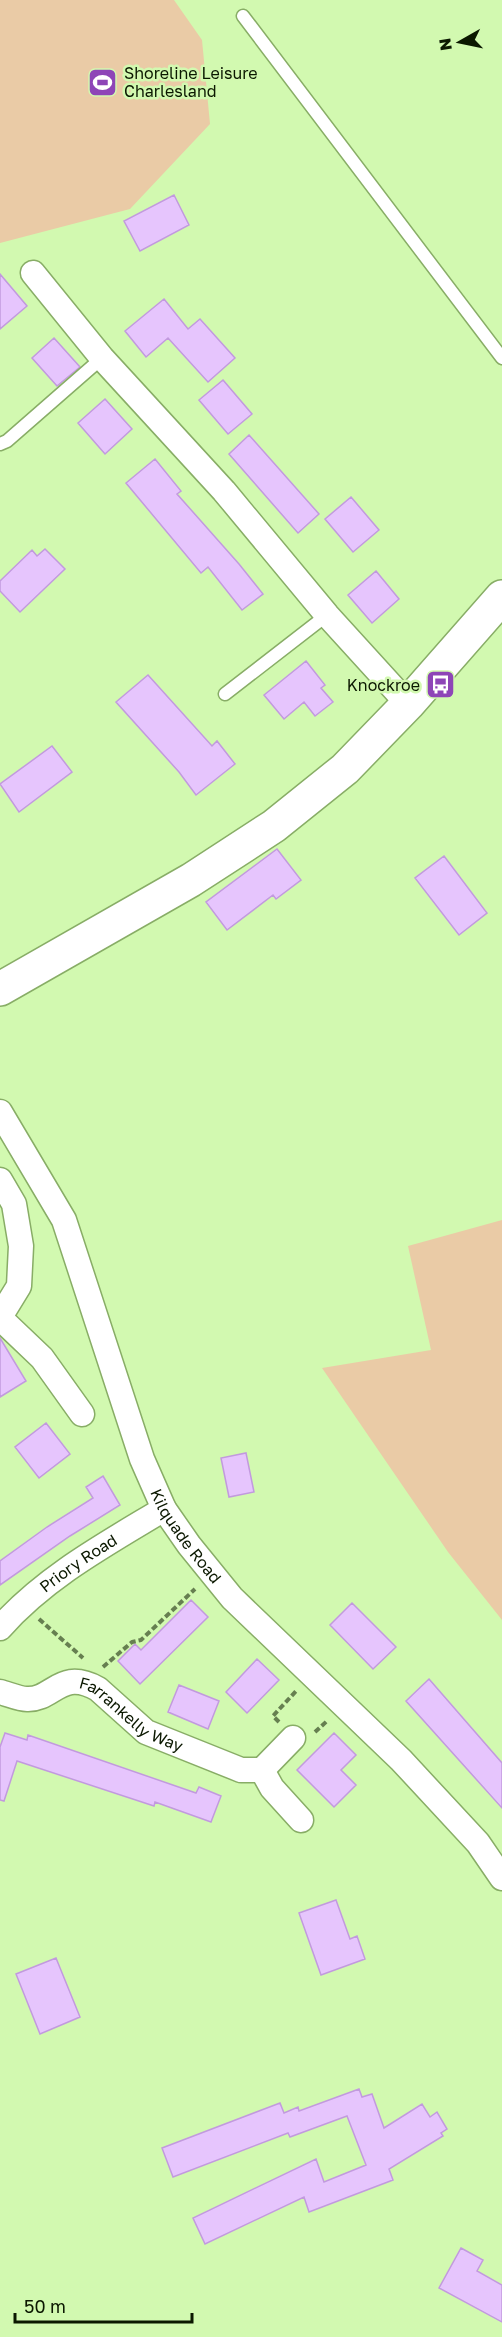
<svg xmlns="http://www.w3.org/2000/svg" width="502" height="2337" viewBox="0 0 502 2337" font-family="'Golos Text',sans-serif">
<rect width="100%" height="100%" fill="#d2f9b0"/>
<path fill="#eacba6" d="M 0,0 L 174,0 L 202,40 L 210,124 L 130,209 L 0,243 Z
M 502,1220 L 502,1620 L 448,1552 L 322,1368 L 431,1350 L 408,1246 Z"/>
<path fill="#e6c5fd" stroke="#c29ade" stroke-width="1.5" d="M 174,195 L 189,225 L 140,251 L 124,221 Z
M 0,274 L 27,306 L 0,329 Z
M 164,299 L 188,329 L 200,319 L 235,358 L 208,382 L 168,338 L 146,357 L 125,331 Z
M 54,338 L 80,367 L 57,386 L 32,358 Z
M 223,380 L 252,414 L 228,434 L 199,400 Z
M 105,399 L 132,429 L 105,454 L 78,423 Z
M 249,435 L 319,514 L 298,533 L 229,454 Z
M 155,459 L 181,491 L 177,494 L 239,564 L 263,594 L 242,610 L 208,567 L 201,573 L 126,483 Z
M 351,497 L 379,530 L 353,552 L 325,519 Z
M 45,549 L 65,569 L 20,612 L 0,591 L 0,581 L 32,550 L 37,556 Z
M 376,571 L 399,599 L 372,623 L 348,595 Z
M 306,661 L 325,685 L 321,688 L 333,702 L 315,716 L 304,702 L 284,719 L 264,695 Z
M 148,675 L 212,746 L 217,741 L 235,764 L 196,795 L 179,772 L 116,702 Z
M 52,746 L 72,772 L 19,812 L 0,784 Z
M 277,849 L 301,880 L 276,899 L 273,895 L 227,930 L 206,902 Z
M 444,856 L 487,913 L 459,935 L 415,878 Z
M 0,1338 L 26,1381 L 0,1397 Z
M 46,1423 L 70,1454 L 39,1478 L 15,1447 Z
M 246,1453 L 254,1492 L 229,1497 L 221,1458 Z
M 103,1476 L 120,1505 L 70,1536 L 0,1585 L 0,1561 L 47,1527 L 93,1498 L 86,1487 Z
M 191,1600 L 208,1617 L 140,1684 L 118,1661 L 135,1644 L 141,1650 Z
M 352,1603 L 396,1647 L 373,1669 L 330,1625 Z
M 257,1659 L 279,1680 L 247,1713 L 226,1692 Z
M 429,1679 L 502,1763 L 502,1808 L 406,1701 Z
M 179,1685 L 219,1701 L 208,1729 L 168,1712 Z
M 5,1733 L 27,1740 L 28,1735 L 196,1793 L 199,1787 L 221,1796 L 211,1822 L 155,1802 L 154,1806 L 17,1761 L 4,1801 L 0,1800 L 0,1747 Z
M 334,1733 L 356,1755 L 341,1770 L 356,1785 L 334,1807 L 297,1770 Z
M 336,1900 L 350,1939 L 357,1936 L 365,1959 L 321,1975 L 299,1913 Z
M 56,1958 L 80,2017 L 40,2034 L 16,1974 Z
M 359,2089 L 362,2097 L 372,2094 L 384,2128 L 422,2104 L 430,2117 L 437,2112 L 447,2129 L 441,2133 L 443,2136 L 389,2169 L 393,2180 L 309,2212 L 304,2197 L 205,2244 L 193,2218 L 316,2159 L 324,2182 L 366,2165 L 347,2116 L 290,2137 L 288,2133 L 173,2177 L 162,2148 L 280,2103 L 284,2113 L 298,2107 L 299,2111 Z
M 461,2248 L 483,2260 L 477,2271 L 502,2285 L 502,2322 L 439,2288 Z"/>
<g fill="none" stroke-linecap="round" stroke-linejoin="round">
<defs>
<path id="lane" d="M 243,16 L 502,358
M 0,444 L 7,441 L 102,358
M 225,694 L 327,615"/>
<g id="street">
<path d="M 33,273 L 102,358 L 224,491 L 327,615 L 408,704"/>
<path id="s1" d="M 0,1112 L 64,1220 L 142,1459 L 164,1509 L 189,1545 L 232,1598 L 401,1760 L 478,1843 L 502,1878"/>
<path d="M 0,1180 L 14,1204 L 21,1246 L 19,1286 L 0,1317"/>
<path d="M 0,1318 L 42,1358 L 82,1414"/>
<path id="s2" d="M 0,1628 C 45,1577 106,1544 164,1509"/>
<path id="s3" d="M 0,1692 C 8,1694 19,1699 27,1699 C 54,1700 60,1668 98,1689 L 146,1732 L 241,1770 L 262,1770 L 272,1788 L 301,1820"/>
<path d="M 262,1770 L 293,1738"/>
</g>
<path id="secondary" d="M 0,989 L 191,880 L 274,826 L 345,769 L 408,704 L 502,597"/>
</defs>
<use href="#lane" stroke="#88ad66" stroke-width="15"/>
<use href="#street" stroke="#88ad66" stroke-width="27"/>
<use href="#secondary" stroke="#88ad66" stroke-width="36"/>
<path stroke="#667f50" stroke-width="4" stroke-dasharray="6 3" stroke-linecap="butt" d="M 39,1619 L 83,1658
M 103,1667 L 132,1642 L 141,1640 L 195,1589
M 279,1722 L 273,1716 L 297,1690
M 315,1732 L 327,1721"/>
<use href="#lane" stroke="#fff" stroke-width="12"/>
<use href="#street" stroke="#fff" stroke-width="24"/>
<use href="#secondary" stroke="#fff" stroke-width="33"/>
</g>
<defs>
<symbol id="stadium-square" viewBox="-11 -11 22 22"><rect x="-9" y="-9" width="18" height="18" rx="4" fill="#8e45b7" stroke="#d2f9b0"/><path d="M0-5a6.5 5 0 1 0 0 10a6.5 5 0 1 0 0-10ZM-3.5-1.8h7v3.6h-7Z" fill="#fff"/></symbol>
<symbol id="bus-square" viewBox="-11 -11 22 22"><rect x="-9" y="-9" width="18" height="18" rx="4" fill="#8e45b7" stroke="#d2f9b0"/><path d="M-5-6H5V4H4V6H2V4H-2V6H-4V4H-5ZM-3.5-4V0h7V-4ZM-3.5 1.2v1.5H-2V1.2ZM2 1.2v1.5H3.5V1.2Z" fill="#fff"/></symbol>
</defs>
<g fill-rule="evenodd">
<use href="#stadium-square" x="86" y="66" width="33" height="33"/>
<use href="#bus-square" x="424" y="668" width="33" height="33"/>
</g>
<g text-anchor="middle" stroke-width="5" stroke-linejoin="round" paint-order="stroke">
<g font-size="16" fill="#0b1800" stroke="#d2f9b0" text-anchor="start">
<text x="124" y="79">Shoreline Leisure<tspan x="124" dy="18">Charlesland</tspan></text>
<text x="420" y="691" text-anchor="end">Knockroe</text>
</g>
<g font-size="16" fill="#0b1800" stroke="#d2f9b0">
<text dy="6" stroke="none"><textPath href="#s1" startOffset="466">Kilquade Road</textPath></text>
<text dy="6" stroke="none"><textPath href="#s2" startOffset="102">Priory Road</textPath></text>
<text dy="6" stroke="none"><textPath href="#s3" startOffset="146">Farrankelly Way</textPath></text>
</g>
</g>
<g transform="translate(460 42) rotate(261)" stroke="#d2f9b0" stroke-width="4.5" paint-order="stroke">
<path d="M0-4.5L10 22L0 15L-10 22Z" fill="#0b1800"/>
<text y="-9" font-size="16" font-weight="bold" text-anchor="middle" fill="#0b1800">N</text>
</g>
<path d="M15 2313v9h177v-9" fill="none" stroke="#0b1800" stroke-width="3"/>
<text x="24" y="2313" font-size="18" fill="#0b1800" stroke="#d2f9b0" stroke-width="4.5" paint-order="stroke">50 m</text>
</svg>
